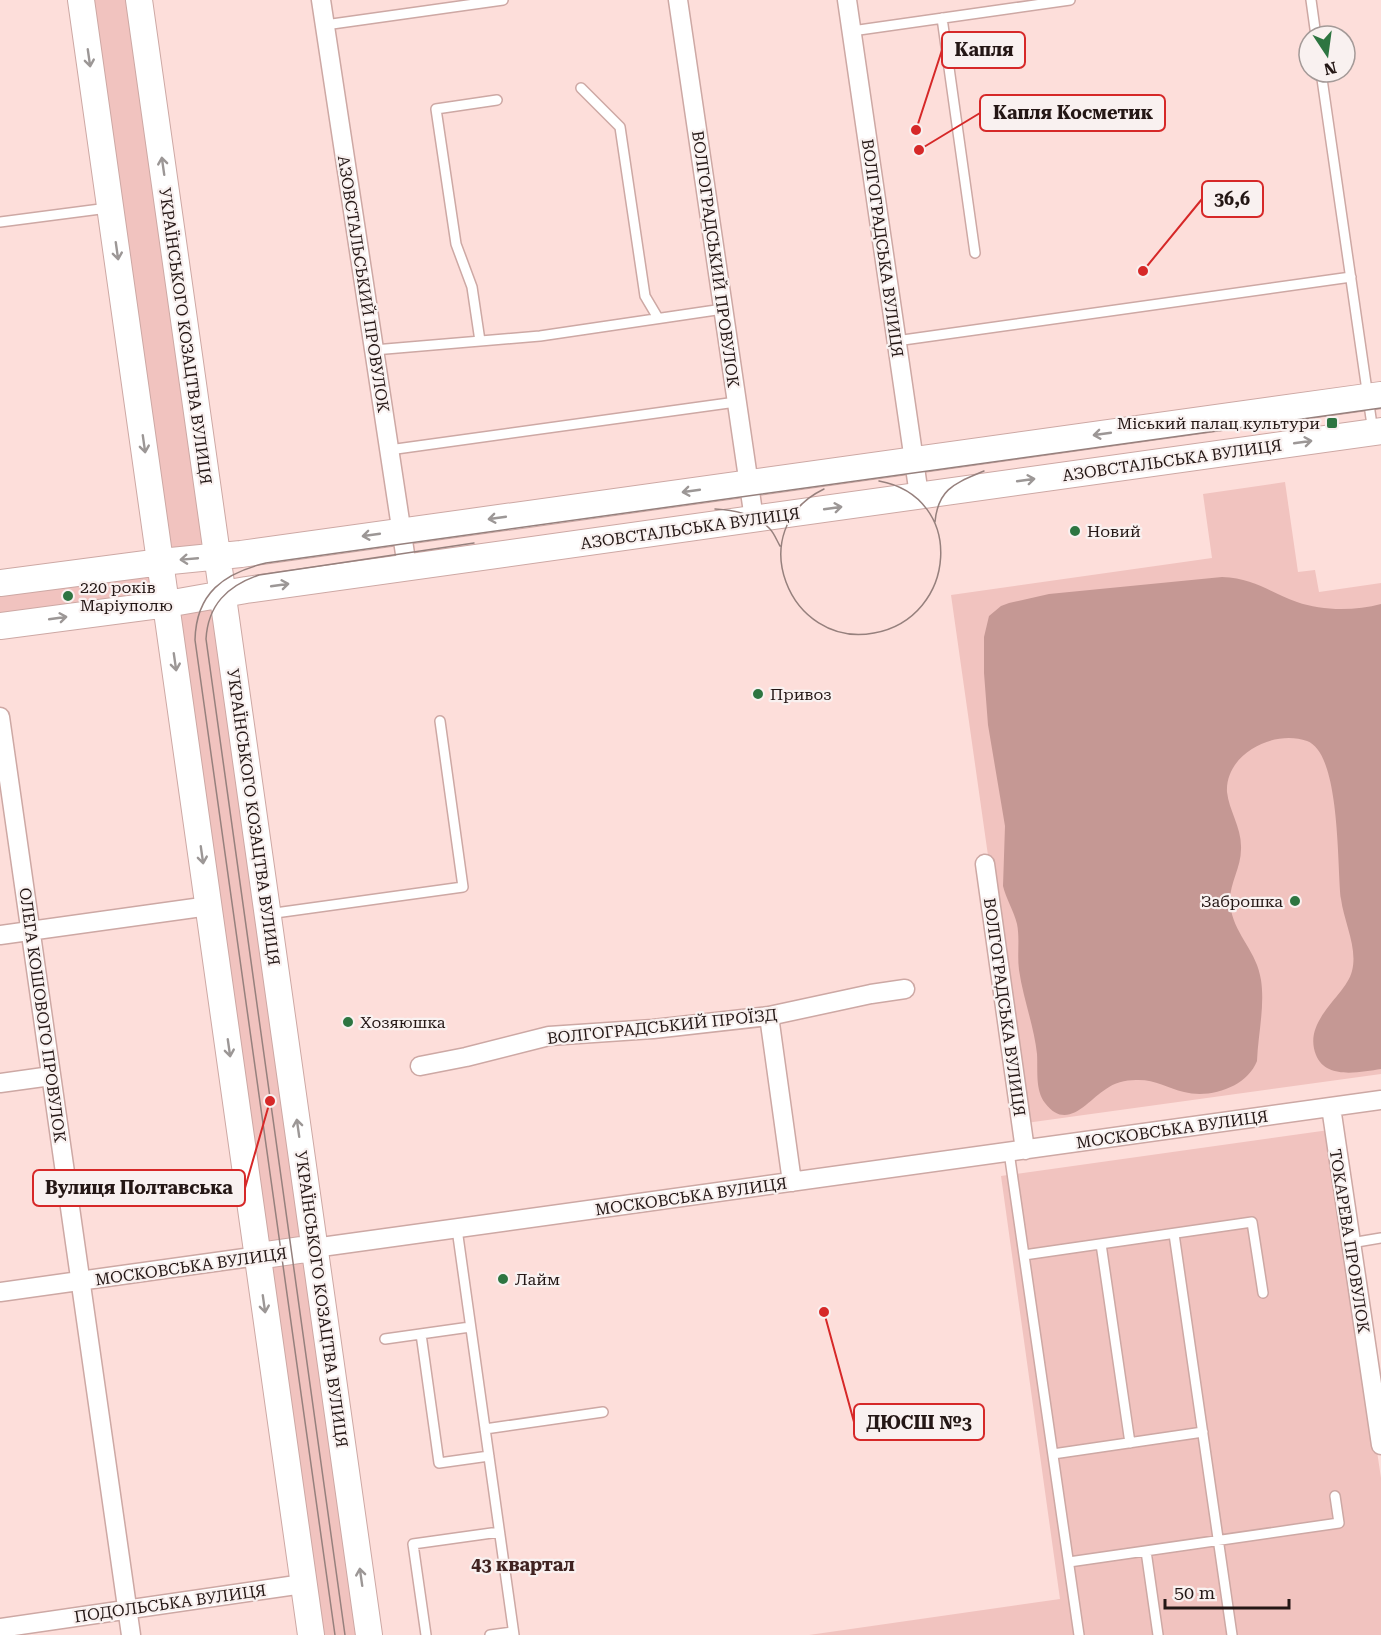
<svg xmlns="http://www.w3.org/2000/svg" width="1381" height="1635" viewBox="0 0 1381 1635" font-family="'Roboto Serif',serif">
<rect width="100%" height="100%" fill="#fddeda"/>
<path fill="#f1c3bf" d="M 87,0 L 134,0 L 211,551 L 165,554 Z
M 1285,482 L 1298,572 L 1315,570 L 1319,592 L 1381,583 L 1381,1074 L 1026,1123 L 951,595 L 1212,558 L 1203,494 Z
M 156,567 L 161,600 L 0,623 L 0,589 Z
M 218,600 L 309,1244 L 262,1250 L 173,608 Z
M 1329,1130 L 1381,1478 L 1381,1635 L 809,1635 L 1060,1599 L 1001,1176 Z
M 310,1255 L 364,1635 L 316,1635 L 264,1261 Z"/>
<path fill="#c59894" d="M 1222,577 C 1254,578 1269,592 1297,602 C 1322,611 1355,611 1381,604 L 1381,1069 C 1360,1072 1326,1080 1316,1055 C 1302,1020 1346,996 1352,971 C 1358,948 1344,922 1341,899 C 1337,868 1341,753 1307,741 C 1274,729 1225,754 1227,792 C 1229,811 1242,828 1241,849 C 1241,871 1226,887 1231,910 C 1236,936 1257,952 1261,980 C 1265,1006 1258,1035 1257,1061 C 1247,1087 1210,1099 1184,1092 C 1167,1088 1154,1079 1136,1080 C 1125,1080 1114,1083 1106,1089 C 1087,1101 1067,1132 1045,1103 C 1035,1090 1038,1070 1037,1054 C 1034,1026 1023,998 1019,970 C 1017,954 1020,939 1017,924 C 1014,911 1006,899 1003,886 L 1005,826 L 988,725 L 984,673 L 984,637 L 989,616 L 1001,606 L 1009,603 L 1049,594 Z"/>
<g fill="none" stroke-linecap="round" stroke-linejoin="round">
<defs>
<path id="lane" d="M 1311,0 L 1316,36
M 942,18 L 975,253
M 325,25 L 503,0
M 852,31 L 1070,0
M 1321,72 L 1373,432
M 581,88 L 620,127 L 645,296 L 658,318
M 0,222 L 108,208
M 480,341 L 472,287 L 456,244 L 436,109 L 497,100
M 896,341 L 1351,277
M 374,350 L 540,336 L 723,309
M 389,450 L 736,402
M 268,914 L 463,887 L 440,721
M 1009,1152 L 1079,1635
M 457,1229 L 514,1635
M 1174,1234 L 1232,1635
M 1351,1243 L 1381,1238
M 1101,1244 L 1130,1443
M 1024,1255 L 1252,1222 L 1263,1293
M 421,1334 L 439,1463 L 489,1456
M 385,1339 L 470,1327
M 485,1429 L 603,1412
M 1053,1454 L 1203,1432
M 1146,1551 L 1158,1635
M 1069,1562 L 1339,1523 L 1335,1496
M 426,1635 L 413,1544 L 499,1532
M 490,1635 L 513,1632"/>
<path id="street" d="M 321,0 L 407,567
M 678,0 L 754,519
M 847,0 L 919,495
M 0,717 L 131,1635
M 985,864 L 1025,1150
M 0,935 L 209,906
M 769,1016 L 792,1182
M 420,1066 L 466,1057 L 549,1036 L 653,1029 L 769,1016 L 871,994 L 905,989
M 0,1083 L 51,1076
M 1331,1107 L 1381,1445
M 314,1248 L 1381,1100
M 0,1292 L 258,1256
M 0,1628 L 303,1584"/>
<path id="secondary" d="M 81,0 L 311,1635
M 139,0 L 369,1635
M 0,583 L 161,562 L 241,554 L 1381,395
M 0,626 L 167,604 L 246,590 L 1381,431
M 258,1256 L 314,1248"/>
</defs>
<use href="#lane" stroke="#cda8a4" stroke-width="12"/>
<use href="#street" stroke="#cda8a4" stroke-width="21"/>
<use href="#secondary" stroke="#cda8a4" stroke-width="28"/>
<use href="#lane" stroke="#fff" stroke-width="9"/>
<use href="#street" stroke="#fff" stroke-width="18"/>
<use href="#secondary" stroke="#fff" stroke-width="26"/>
<path stroke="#96807d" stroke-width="1.5" d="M 824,489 C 741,529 789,649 874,633 C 957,618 967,497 879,481
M 715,509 C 734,510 756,514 770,529 C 774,533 777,541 780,546
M 935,522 C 938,488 956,483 984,471
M 335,1635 L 195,640 C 196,593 224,573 266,563 L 1381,408
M 345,1635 L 206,639 C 208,605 227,586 259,575 L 474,543"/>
</g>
<defs><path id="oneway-shaft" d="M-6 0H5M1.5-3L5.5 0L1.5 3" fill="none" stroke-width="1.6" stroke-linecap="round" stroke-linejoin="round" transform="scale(1.5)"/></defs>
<g stroke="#9c9796">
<use href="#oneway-shaft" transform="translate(89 58) rotate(82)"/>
<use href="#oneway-shaft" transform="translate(163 166) rotate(-98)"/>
<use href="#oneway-shaft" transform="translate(117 251) rotate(82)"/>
<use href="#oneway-shaft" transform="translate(1102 434) rotate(172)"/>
<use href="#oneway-shaft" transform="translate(1303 442) rotate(-8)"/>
<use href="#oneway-shaft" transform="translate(144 444) rotate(82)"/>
<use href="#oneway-shaft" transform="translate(1026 480) rotate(-8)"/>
<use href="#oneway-shaft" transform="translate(691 491) rotate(172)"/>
<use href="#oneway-shaft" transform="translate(833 508) rotate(-8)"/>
<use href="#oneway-shaft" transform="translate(497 518) rotate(172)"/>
<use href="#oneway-shaft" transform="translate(371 535) rotate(172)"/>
<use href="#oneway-shaft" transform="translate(189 559) rotate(175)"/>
<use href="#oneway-shaft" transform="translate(280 585) rotate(-8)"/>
<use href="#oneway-shaft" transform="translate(58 618) rotate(-8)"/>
<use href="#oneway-shaft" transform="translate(175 662) rotate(82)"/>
<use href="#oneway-shaft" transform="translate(202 855) rotate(82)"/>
<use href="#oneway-shaft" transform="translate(229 1048) rotate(82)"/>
<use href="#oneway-shaft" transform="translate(298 1128) rotate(-98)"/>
<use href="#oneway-shaft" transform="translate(264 1304) rotate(82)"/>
<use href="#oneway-shaft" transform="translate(361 1577) rotate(-98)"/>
</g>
<g fill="#2d7541" stroke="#f9f1f0" stroke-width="2">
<rect x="1326" y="417" width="12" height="12" rx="3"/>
<circle cx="1075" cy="531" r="6"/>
<circle cx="68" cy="596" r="6"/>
<circle cx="758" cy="694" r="6"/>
<circle cx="1295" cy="901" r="6"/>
<circle cx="348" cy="1022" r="6"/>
<circle cx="503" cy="1279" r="6"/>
</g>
<g text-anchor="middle" stroke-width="4.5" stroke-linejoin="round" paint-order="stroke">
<g font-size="16" fill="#241715" stroke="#f9f1f0">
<text transform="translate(883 248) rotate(82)" y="6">ВОЛГОГРАДСЬКА ВУЛИЦЯ</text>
<text transform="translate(716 259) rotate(82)" y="6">ВОЛГОГРАДСЬКИЙ ПРОВУЛОК</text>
<text transform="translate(364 284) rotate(81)" y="6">АЗОВСТАЛЬСЬКИЙ ПРОВУЛОК</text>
<text transform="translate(186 336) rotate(82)" y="6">УКРАЇНСЬКОГО КОЗАЦТВА ВУЛИЦЯ</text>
<text transform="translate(1172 460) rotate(-8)" y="6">АЗОВСТАЛЬСЬКА ВУЛИЦЯ</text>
<text transform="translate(690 528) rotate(-8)" y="6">АЗОВСТАЛЬСЬКА ВУЛИЦЯ</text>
<text transform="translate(254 817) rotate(82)" y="6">УКРАЇНСЬКОГО КОЗАЦТВА ВУЛИЦЯ</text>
<text transform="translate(1005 1007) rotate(82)" y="6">ВОЛГОГРАДСЬКА ВУЛИЦЯ</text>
<text transform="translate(43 1015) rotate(82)" y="6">ОЛЕГА КОШОВОГО ПРОВУЛОК</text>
<text transform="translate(662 1026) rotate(-6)" y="6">ВОЛГОГРАДСЬКИЙ ПРОЇЗД</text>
<text transform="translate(1172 1129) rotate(-8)" y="6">МОСКОВСЬКА ВУЛИЦЯ</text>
<text transform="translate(691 1196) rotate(-8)" y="6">МОСКОВСЬКА ВУЛИЦЯ</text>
<text transform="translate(1350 1241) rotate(81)" y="6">ТОКАРЕВА ПРОВУЛОК</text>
<text transform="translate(191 1266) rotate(-8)" y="6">МОСКОВСЬКА ВУЛИЦЯ</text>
<text transform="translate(322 1299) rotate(82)" y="6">УКРАЇНСЬКОГО КОЗАЦТВА ВУЛИЦЯ</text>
<text transform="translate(170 1603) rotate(-8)" y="6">ПОДОЛЬСЬКА ВУЛИЦЯ</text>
</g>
<g font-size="16" fill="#241715" stroke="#f9f1f0" text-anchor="start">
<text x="1320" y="429" text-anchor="end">Міський палац культури</text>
<text x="1087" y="537">Новий</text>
<text x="80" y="593">220 років<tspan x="80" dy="18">Маріуполю</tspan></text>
<text x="770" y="700">Привоз</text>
<text x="1283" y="907" text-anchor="end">Заброшка</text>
<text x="360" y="1028">Хозяюшка</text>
<text x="515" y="1285">Лайм</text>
</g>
<g font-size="18" font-weight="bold" fill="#402321" stroke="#f9f1f0">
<text x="523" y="1571">43 квартал</text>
</g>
</g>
<path fill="none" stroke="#d62828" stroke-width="2" d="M916 130L942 50M919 150L980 113M1143 271L1202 199M270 1101L245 1188M824 1312L854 1422"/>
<g fill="#d62828" stroke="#f9f1f0" stroke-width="2">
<circle cx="916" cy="130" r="6"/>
<circle cx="919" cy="150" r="6"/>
<circle cx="1143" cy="271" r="6"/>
<circle cx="270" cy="1101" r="6"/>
<circle cx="824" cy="1312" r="6"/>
</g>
<g fill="#f9f1f0" stroke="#d62828" stroke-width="2">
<rect x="942" y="32" width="83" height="36" rx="6"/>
<rect x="980" y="95" width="185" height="36" rx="6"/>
<rect x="1202" y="181" width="61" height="36" rx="6"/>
<rect x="33" y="1170" width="212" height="36" rx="6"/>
<rect x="854" y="1404" width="130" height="36" rx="6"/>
</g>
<g font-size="18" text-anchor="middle" font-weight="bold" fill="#241715">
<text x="984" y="56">Капля</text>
<text x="1073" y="119">Капля Косметик</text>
<text x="1232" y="205">36,6</text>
<text x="139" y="1194">Вулиця Полтавська</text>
<text x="919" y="1429">ДЮСШ №3</text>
</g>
<g transform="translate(1327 54) rotate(167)"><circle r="28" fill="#f9f1f0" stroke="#a49a98" stroke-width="1.5"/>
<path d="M0-4.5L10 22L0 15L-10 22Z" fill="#2d7541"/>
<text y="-9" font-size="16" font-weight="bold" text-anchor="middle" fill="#241715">N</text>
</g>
<path d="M1165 1599v9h124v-9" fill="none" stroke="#241715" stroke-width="3"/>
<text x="1174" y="1599" font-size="18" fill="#241715" stroke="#f9f1f0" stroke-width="4.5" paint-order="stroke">50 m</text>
</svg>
